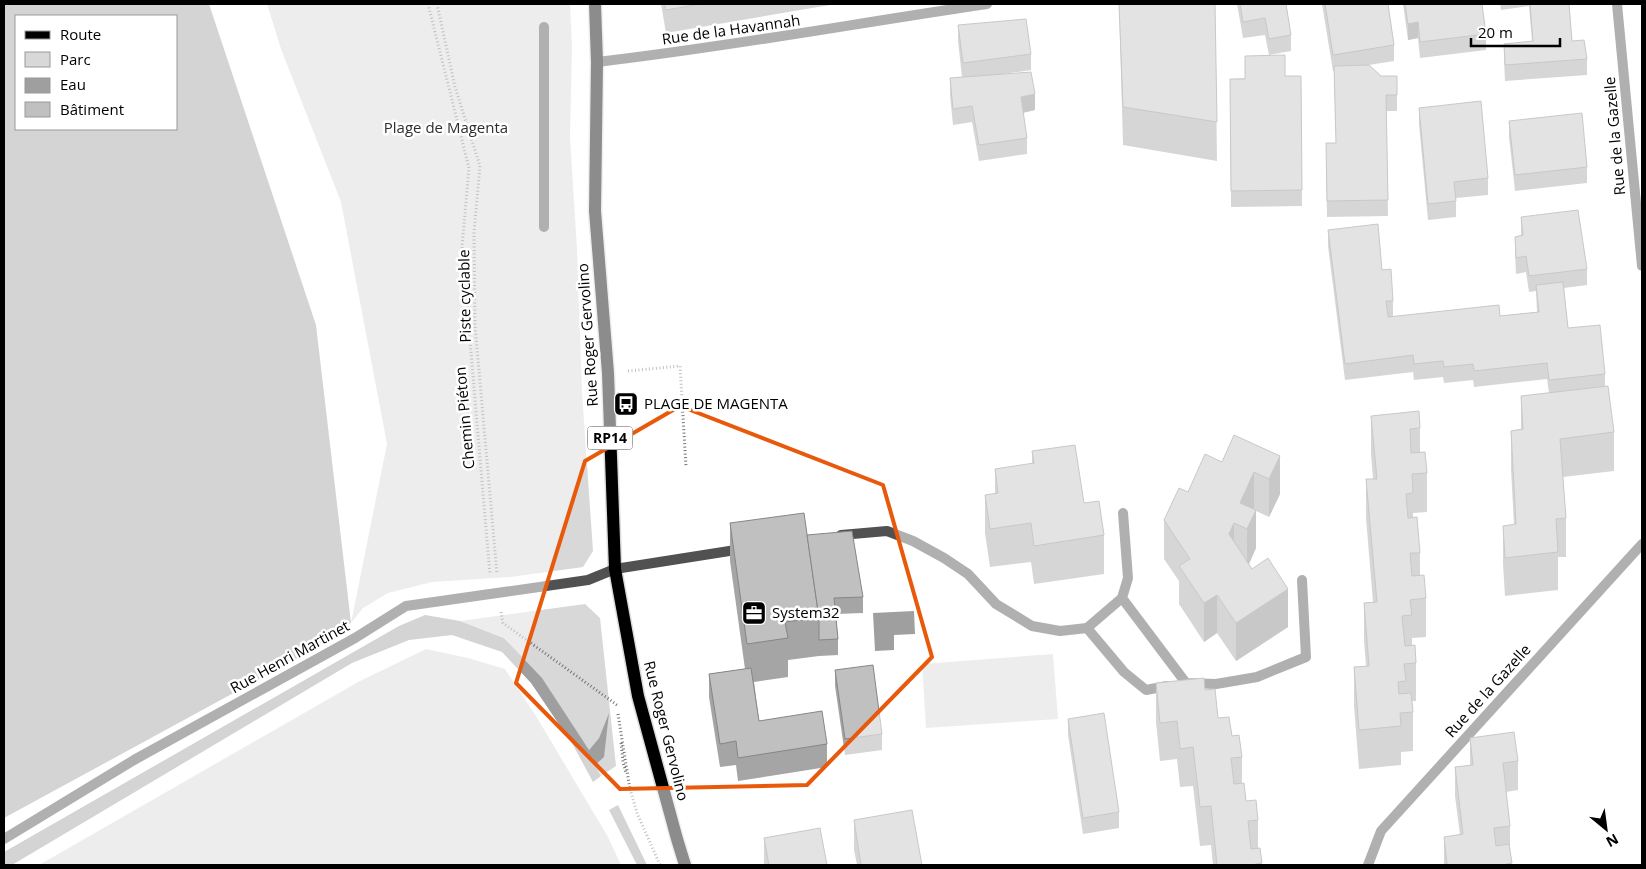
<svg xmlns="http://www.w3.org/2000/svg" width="1646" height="869" font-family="'Open Sans',sans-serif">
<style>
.green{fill:#d8d8d8}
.water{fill:#9f9f9f;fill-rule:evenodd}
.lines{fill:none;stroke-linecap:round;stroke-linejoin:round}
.primary-casing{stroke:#dbdbdb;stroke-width:15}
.path{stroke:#737373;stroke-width:3;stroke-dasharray:1 2.5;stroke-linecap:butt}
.service{stroke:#515151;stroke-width:10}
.minor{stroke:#515151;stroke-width:10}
.primary{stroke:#000;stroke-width:12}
.wall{fill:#a5a5a5}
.shaded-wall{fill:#868686}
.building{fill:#c0c0c0;stroke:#868686}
.marked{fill:none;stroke:#e8590c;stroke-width:4;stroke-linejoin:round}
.labels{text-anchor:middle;stroke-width:5;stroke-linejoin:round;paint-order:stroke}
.shield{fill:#fff;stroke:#4c4c4c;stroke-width:1}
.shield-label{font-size:14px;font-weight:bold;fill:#000}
.street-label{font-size:15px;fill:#000;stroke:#fff}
.park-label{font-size:15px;fill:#2f2f2f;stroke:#fff}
.poi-label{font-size:15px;fill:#000;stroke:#fff;text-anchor:start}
</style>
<rect width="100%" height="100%" fill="#fff"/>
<!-- green -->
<g class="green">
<path d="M267,4H570L572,46L570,137L577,249L582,392L593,551L583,567L511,577L432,582L388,593L363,608L351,623L387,444L341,202L281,49Z"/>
<path d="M585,604L600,618L616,766L601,776L595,765L608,716L599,738L589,750L505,638L460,621Z"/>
<path d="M426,649L468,658L505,669L536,716L608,837L621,865H39L358,682Z"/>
<path d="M1053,654L1058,719L926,728L922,664Z"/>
</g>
<!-- water -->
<g class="water">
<path d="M4,4H209L316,325L351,623L309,652L4,818ZM16,16H176V129H16Z"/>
<path d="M914,611L915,634L894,635V650L875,651L873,613Z"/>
<path d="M425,615L460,621L504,638L542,678L589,750L599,738L609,713L604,757L595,765L601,776L593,782L573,745L531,683L502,652L452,635L409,640L352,663L12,865H4V852L399,626Z"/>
<path d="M618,805L647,865H637L609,810Z"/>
</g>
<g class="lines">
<defs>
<path id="primary" d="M595,4L597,62L595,211L608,373L615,569L638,696L677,839L685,865"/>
</defs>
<!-- primary casing -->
<use href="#primary" class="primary-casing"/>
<!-- path -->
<g class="path">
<path d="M428,4L469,168L462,247L490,575"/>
<path d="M437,4L455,87L480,166L474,232L475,325L497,574"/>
<path d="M628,371L680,366L686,467"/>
<path d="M501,612L503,623L617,705"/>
<path d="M618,714L630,790"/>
<path d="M621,743L623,762L626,773"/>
<path d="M630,789L637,813L660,865"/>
</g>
<!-- service -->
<g class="service">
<path d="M544,227V27"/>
<path d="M1123,513L1128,578L1122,598L1186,683L1216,684L1257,677L1306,657L1302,580"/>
<path d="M841,535L887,531L913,541L944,558L968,574L996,604L1032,626L1060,631L1087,628"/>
<path d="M615,569L742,549"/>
<path d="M1122,598L1087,628L1124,672L1146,690L1167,686"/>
</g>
<!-- minor -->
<g class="minor">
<path d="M1617,4L1642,266"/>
<path d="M597,62C728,47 857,23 987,4"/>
<path d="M4,839L134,760L355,638L406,606L588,580L615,569"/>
<path d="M1368,865L1381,831L1642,544"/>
</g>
<!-- primary -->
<use href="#primary" class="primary"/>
</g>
<!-- wall -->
<g class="wall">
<path d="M661,4H830V5L666,33Z"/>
<path d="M1119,4H1215L1217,161L1123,145Z"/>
<path d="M1237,4H1286L1291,35V51L1269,55L1265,35L1243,38Z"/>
<path d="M1322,4H1388L1394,45V61L1369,65L1381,76H1397V111H1386L1388,216L1327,217L1326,159L1336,143L1334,71H1333Z"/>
<path d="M1403,4H1482L1486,34V50L1420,58L1418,38L1408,40Z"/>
<path d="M1500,4H1569L1572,41L1587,59V75L1505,81L1504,60V44L1532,41L1529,6L1501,10Z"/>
<path d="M958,25L1031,54V70L1003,74L1035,110L1023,113L1027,138V154L979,161L972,122L953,125L950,95V78L962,77L958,41Z"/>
<path d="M1285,76H1301L1302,206L1231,207L1230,79Z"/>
<path d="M1419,108L1488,178V195L1456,198V217L1428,220L1419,124Z"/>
<path d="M1509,121L1587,167V183L1515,191L1509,137Z"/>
<path d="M1521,217L1587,269V285L1564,288L1568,328L1605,374V386L1614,432V471L1563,477L1566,518V557H1558V590L1505,596L1503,564V526L1514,525L1511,469V431L1521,429V396L1549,393L1547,379L1474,387L1473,380L1444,383L1443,377L1414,380L1413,372L1345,380L1328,246V230L1382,270L1393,301V317L1500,316L1537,312L1536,291L1529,292L1526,272L1516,274L1515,253V237L1521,235Z"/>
<path d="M1371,416L1420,428V452L1427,473V512L1413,513V518L1420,553V575L1426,598V637L1412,638V645L1416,663V701H1412L1413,712V751L1401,752V765L1359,769L1354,706V667L1366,666L1364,641V603L1373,602L1366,518V479H1373L1371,454Z"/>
<path d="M1032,451L1084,503L1104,535V574L1034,584L1031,562L990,567L985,533V495L995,494V469L1032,464Z"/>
<path d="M1280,456V494L1269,517L1256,511V548L1249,564L1288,627L1236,661L1217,633L1204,642L1179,604V581L1164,559V520L1188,492L1222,462Z"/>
<path d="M730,523L807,535L863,597V613L836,614L838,639V655L819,656L788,660V677L754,682L759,721L827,744V767L738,781L736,765L720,767L709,697V674L745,669L730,561Z"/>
<path d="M835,670L882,734V750L845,755L835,686Z"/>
<path d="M1156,683L1205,690L1218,718L1232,736L1242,757V783L1246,801L1258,820V848H1260L1262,865H1213L1211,845L1200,846L1193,786L1180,787L1177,759L1160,761L1156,722Z"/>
<path d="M1068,719L1119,812V828L1083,834L1068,735Z"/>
<path d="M1470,738L1518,761V790L1506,792L1510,826V848L1512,865H1437L1444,864V837L1460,835L1455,796V767L1470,765Z"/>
<path d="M854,820L922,865H857L854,850Z"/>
<path d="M764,838L827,865H764Z"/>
</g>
<!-- shaded-wall -->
<g class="shaded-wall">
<path d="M1418,22V38L1408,40V24Z"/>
<path d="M1035,94V110L1021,113V97Z"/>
<path d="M1280,456V494L1269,517V479Z"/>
<path d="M1254,472V511L1240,503Z"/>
<path d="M1256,510V548L1247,568V529Z"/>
<path d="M1234,523V561L1229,534Z"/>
<path d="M1288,589V627L1236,661V623Z"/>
<path d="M1217,595V633L1204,642V603Z"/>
</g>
<!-- building -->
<g class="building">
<path d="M664,4H701L666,10Z"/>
<path d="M1119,4H1215L1217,122L1123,107Z"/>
<path d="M1240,4H1286L1291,35L1269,39L1265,18L1243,22Z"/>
<path d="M1325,4H1388L1394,45L1333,55Z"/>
<path d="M1405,4H1482L1486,34L1420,42L1418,22L1408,24Z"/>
<path d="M1530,4H1569L1572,41L1584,40L1587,59L1505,65L1504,44L1533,41Z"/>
<path d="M1026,19L1031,54L963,63L958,25Z"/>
<path d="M1285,55V76H1301L1302,190L1231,191L1230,79H1245V56Z"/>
<path d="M1369,65L1381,76H1397V95H1386L1388,200L1327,201L1326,143H1336L1334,66Z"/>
<path d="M1031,72L1035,94L1021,97L1027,138L979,145L972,106L953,109L950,78Z"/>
<path d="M1481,101L1488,178L1454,182L1456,201L1428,204L1419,108Z"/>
<path d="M1582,113L1587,167L1515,175L1509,121Z"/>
<path d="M1578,210L1587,269L1529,276L1526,256L1516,258L1515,237L1523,235L1521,217Z"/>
<path d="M1378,224L1382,270L1391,269L1393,301H1386L1388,317L1499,305L1500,316L1539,312L1536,285L1563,282L1568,328L1600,325L1605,374L1549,380L1547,363L1474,371L1473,364L1444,367L1443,361L1414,364L1413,355L1345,364L1328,230Z"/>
<path d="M1608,386L1614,432L1560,439L1566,518L1556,519L1558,552L1505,558L1503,526L1516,524L1511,431L1523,429L1521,396Z"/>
<path d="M1419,411L1420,428L1410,429L1411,453L1425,452L1427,473L1412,474L1413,493L1406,494L1408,518L1417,517L1420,553H1410L1412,576L1424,575L1426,598L1410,600L1412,615L1402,616L1405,646L1415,645L1416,663L1404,664L1406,681L1398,682L1399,694L1411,693L1413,712L1400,713L1401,726L1359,730L1354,667L1369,666L1364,603L1377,602L1366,479H1377L1371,416Z"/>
<path d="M1234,435L1280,456L1269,479L1254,472L1240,503L1256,510L1247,529L1234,523L1229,534L1252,569L1268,558L1288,589L1236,623L1217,595L1204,603L1179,566L1190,559L1164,520L1179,488L1188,492L1205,454L1222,462Z"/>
<path d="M1075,445L1084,503L1099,501L1104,535L1034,546L1031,523L990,529L985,495L998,493L995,469L1034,463L1032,451Z"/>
<path d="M804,513L819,618L785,622L788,638L747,644L730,523Z"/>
<path d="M852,531L863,597L834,598L838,639L819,640V618L807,535Z"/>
<path d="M873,665L882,734L845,739L835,670Z"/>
<path d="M751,668L759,721L822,711L827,744L738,758L736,741L720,744L709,674Z"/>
<path d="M1204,678L1205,690L1215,689L1218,718L1229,717L1232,736L1239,735L1242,757L1231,758L1234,784L1244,783L1246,801L1256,800L1258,820L1248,821L1251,849L1260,848L1262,863L1251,865H1217L1211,806L1200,807L1193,747L1180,749L1177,721L1160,723L1156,683Z"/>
<path d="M1104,713L1119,812L1083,818L1068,719Z"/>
<path d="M1514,732L1518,761L1503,763L1510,826L1494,828L1496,846L1509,844L1512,863L1502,865H1437L1447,864L1444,837L1463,834L1455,767L1473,765L1470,738Z"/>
<path d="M912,810L922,865H861L854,820Z"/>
<path d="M820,828L827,865H769L764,838Z"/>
</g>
<!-- marked area -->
<path d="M0 0H1646V869H0ZM680,406L883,485L932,657L807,785L620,789L516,683L585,461Z" fill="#fff" fill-opacity=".55" fill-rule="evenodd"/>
<path class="marked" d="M680,406L883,485L932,657L807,785L620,789L516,683L585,461Z"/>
<!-- icons -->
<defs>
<symbol id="bus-square" viewBox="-11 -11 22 22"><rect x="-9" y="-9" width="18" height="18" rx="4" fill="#000" stroke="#fff"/><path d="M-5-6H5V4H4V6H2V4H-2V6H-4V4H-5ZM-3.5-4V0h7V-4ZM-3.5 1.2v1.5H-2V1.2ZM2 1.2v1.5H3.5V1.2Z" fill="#fff"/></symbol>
<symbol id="office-square" viewBox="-11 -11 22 22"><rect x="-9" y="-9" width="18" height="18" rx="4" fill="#000" stroke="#fff"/><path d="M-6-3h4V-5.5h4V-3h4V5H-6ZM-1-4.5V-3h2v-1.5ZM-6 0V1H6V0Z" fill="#fff"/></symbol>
</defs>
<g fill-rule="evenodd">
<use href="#bus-square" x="612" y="390" width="28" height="28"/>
<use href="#office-square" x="740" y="599" width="28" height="28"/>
</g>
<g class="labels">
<!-- shield labels -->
<rect class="shield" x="587.5" y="426.5" width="45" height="23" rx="4"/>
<g class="shield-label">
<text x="610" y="443">RP14</text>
</g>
<!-- street labels -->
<g class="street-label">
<text transform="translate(731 30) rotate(-8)" y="5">Rue de la Havannah</text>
<text transform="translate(1615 136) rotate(-95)" y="5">Rue de la Gazelle</text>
<text transform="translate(465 296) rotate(-91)" y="5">Piste cyclable</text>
<text transform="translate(588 335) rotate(-94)" y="5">Rue Roger Gervolino</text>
<text transform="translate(465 418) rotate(-95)" y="5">Chemin Piéton</text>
<text transform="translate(290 657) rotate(-29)" y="5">Rue Henri Martinet</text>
<text transform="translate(1488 691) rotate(-48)" y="5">Rue de la Gazelle</text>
<text transform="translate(666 731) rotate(76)" y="5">Rue Roger Gervolino</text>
</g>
<!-- park labels -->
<g class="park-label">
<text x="446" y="133">Plage de Magenta</text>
</g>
<!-- poi labels -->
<g class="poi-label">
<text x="644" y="409">PLAGE DE MAGENTA</text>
<text x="772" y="618">System32</text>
</g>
</g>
<!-- border -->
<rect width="1646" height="869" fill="none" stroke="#000000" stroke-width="10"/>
<!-- legend -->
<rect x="15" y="15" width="162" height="115" fill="#ffffff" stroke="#999999"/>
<rect x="25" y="31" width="25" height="8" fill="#000000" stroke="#999999"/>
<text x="60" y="40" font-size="15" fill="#000000">Route</text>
<rect x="25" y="52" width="25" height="15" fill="#d8d8d8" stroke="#999999"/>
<text x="60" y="65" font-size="15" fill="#000000">Parc</text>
<rect x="25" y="78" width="25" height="15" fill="#9f9f9f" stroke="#999999"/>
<text x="60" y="90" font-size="15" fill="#000000">Eau</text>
<rect x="25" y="102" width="25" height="15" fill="#c0c0c0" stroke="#999999"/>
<text x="60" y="115" font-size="15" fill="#000000">Bâtiment</text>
<!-- north arrow -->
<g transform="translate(1606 829) rotate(151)" stroke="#ffffff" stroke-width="4" paint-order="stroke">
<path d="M0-4L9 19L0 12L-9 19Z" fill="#000000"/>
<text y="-8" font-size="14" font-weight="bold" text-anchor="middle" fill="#000000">N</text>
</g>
<!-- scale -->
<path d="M1471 38v8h89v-8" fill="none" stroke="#000000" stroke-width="2.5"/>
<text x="1478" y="38" font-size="15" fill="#000000" stroke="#ffffff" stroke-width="4" paint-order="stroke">20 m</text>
</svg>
